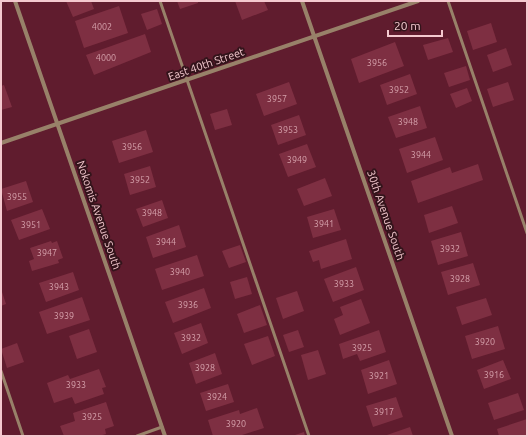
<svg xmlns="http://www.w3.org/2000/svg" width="528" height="437" font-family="Ubuntu,sans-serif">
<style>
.building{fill:#7e2f42}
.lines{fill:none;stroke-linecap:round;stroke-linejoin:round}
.service{stroke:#988169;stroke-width:3}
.minor{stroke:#988169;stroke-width:4}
.labels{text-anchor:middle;stroke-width:4;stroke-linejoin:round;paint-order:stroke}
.number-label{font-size:9px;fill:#d6a2ac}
.street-label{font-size:11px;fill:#f4c9cf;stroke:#33141b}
</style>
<rect width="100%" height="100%" fill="#601c2e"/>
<!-- building -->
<g class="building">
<path d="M66,1H91L94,9L73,17Z"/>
<path d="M177,1H198V3L180,9Z"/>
<path d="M235,1H264L268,10L242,20Z"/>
<path d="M119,6L128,33L84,48L75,21Z"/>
<path d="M157,9L162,24L147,30L141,14Z"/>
<path d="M491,23L497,42L473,50L467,31Z"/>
<path d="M145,34L151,52L94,75L86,55Z"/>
<path d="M448,38L453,52L428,60L423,45Z"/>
<path d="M395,42L404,66L359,83L351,59Z"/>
<path d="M506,48L512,65L493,72L487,55Z"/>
<path d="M466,66L470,80L449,87L444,73Z"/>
<path d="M410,74L417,94L387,105L380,85Z"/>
<path d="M289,82L297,104L264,116L256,94Z"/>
<path d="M508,82L514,100L493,107L487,89Z"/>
<path d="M4,85L12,107L1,110V86Z"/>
<path d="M467,88L472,101L456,108L450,94Z"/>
<path d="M420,106L427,128L396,138L388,117Z"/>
<path d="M227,109L232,125L215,130L210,114Z"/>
<path d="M299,115L306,135L278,145L271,125Z"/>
<path d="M146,130L153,152L119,163L112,141Z"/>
<path d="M435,137L443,160L407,173L399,149Z"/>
<path d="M307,144L316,167L288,177L279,154Z"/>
<path d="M478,164L483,180L418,203L411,181L450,167L452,173Z"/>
<path d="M150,166L156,187L130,195L124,174Z"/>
<path d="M325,178L332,196L304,206L297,189Z"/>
<path d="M26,181L33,202L7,211L1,189Z"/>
<path d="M162,200L168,218L143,227L136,209Z"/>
<path d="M452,206L458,223L429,233L424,215Z"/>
<path d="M42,209L50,229L19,240L11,220Z"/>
<path d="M334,209L341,230L313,238L307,217Z"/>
<path d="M179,225L186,247L153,258L146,237Z"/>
<path d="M461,232L468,256L438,265L431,241Z"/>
<path d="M346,239L352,259L321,269L319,260L313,262L309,251Z"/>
<path d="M51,241L52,243L57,241L63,258L58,260L59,263L32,271L29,261L34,259L30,248Z"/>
<path d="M240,245L246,262L229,268L222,251Z"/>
<path d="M197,255L204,276L162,290L155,269Z"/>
<path d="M473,263L480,285L448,295L441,272Z"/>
<path d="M356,267L364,290L333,302L324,279Z"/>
<path d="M73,272L79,290L46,302L39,283Z"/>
<path d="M247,277L252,294L235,299L230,282Z"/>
<path d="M204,288L211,308L173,323L165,302Z"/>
<path d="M1,289L6,304L1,306Z"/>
<path d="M297,291L304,311L283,319L276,298Z"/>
<path d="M82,297L90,320L47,334L39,312Z"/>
<path d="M486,298L492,315L462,325L456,307Z"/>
<path d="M361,299L370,323L340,335L334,319L343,315L340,307Z"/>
<path d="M260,305L267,325L244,333L237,314Z"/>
<path d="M201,323L208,343L182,354L174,333Z"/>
<path d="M498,326L505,349L472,359L465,336Z"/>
<path d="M89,329L97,352L77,359L69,336Z"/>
<path d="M298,330L304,347L289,352L283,335Z"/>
<path d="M379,330L386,352L360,361L357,354L343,359L339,344Z"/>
<path d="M268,336L275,356L252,365L244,344Z"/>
<path d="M17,343L24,362L7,368L1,349Z"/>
<path d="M318,350L326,374L308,380L301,355Z"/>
<path d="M215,353L222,374L196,384L189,363Z"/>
<path d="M389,360L397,384L368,394L361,370Z"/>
<path d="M503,360L511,379L484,389L477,370Z"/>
<path d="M99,369L106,387L102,388L104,394L75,404L72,397L54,403L47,383L68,375L70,379Z"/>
<path d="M228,384L234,402L206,411L200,393Z"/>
<path d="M518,393L524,410L494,420L488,403Z"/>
<path d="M396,397L403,417L373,427L366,406Z"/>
<path d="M106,402L114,426L105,429L106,434L99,436H64L60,426L75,421L73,413Z"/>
<path d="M257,408L264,428L239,436H213L208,420L239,410L240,414Z"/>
<path d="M527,419V436H499L497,429Z"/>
<path d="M410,427L413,436H384Z"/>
<path d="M304,432L305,436H292Z"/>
</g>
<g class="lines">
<!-- service -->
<g class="service">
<path d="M160,1L309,436"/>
<path d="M448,1L527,233"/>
<path d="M1,371L23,436"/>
<path d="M137,436L162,427"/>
</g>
<!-- minor -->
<g class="minor">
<path d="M15,1L165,436"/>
<path d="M302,1L452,436"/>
<path d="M1,143L418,1"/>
</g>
</g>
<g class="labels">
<!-- number labels -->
<g class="number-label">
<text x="102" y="30">4002</text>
<text x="106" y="61">4000</text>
<text x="377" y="66">3956</text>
<text x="399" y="93">3952</text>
<text x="277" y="102">3957</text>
<text x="408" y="125">3948</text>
<text x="288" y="133">3953</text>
<text x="132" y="150">3956</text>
<text x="421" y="158">3944</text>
<text x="297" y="163">3949</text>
<text x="140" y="183">3952</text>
<text x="17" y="200">3955</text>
<text x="152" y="216">3948</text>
<text x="324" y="227">3941</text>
<text x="31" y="228">3951</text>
<text x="166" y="245">3944</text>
<text x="450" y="252">3932</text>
<text x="47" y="256">3947</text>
<text x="180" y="275">3940</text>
<text x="460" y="282">3928</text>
<text x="344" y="287">3933</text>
<text x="59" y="290">3943</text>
<text x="188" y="308">3936</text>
<text x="64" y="319">3939</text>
<text x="191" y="341">3932</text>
<text x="485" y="345">3920</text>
<text x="362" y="351">3925</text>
<text x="205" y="371">3928</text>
<text x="494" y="378">3916</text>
<text x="379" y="379">3921</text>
<text x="76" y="388">3933</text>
<text x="217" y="400">3924</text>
<text x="384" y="415">3917</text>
<text x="92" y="420">3925</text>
<text x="236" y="427">3920</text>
</g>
<!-- street labels -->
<g class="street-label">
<text transform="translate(206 64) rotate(-19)" y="4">East 40th Street</text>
<text transform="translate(99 215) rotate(71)" y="4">Nokomis Avenue South</text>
<text transform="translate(386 215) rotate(71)" y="4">30th Avenue South</text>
</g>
</g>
<!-- border -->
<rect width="528" height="437" fill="none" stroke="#f4c9cf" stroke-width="4"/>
<!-- scale -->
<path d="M388 30v6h54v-6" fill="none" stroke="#f4c9cf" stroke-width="2"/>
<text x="394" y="30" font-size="12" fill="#f4c9cf" stroke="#33141b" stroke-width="3" paint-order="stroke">20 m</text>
</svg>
